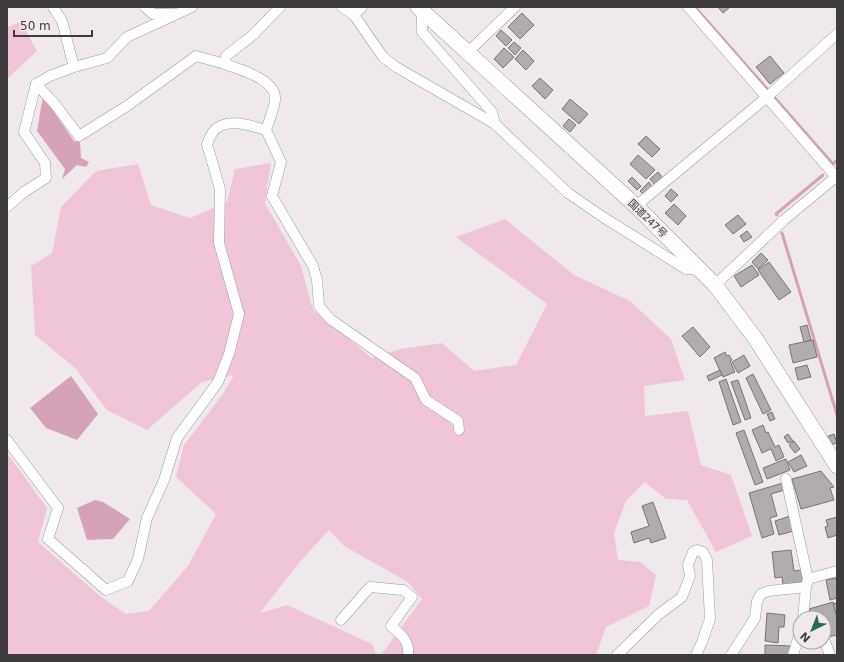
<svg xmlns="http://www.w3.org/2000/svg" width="844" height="662" font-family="'DejaVu Sans','Noto Sans JP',sans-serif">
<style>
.green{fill:#f1c5d9}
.water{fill:#d6a2ba}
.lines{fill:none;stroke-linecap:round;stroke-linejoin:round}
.stream{stroke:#d6a2ba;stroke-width:3}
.building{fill:#b0abad;stroke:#797476}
.minor-casing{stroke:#a09b9d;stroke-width:11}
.highway-casing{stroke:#a09b9d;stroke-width:16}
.minor{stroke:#fff;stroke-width:10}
.highway{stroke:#fff;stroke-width:15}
.labels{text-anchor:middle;stroke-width:4;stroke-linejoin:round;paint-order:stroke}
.street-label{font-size:10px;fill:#3e3c3d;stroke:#efe9ec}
</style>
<rect width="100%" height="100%" fill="#efe9ec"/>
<!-- green -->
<g class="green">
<path d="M21,22L37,51L7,79V27Z"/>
<path d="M271,163L265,203L301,266L313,310L372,358L400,349L442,343L474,371L516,365L547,304L456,237L505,219L574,275L630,301L671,339L685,380L644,386L645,416L688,411L701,465L731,475L752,536L716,552L687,500L666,499L645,482L626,501L614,533L618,560L640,562L656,575L649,606L606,627L596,655H381L422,599L408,582L344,546L329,530L298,564L260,613L287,605L372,644L377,655H7V453L47,508L38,542L100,596L126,614L149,611L188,566L216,514L176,477L184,445L223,394L234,375L202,382L147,430L107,410L75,368L35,335L31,266L52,253L61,207L96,171L138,164L151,205L190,218L227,202L235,169Z"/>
</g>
<!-- water -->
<g class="water">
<path d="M43,96L74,141L80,142L81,158L89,162L86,167L77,165L62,179L65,169L37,131Z"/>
<path d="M71,376L98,414L77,440L46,428L30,408Z"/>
<path d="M95,500L103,502L130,519L113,539L87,540L77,508Z"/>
</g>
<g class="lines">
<!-- stream -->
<g class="stream">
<path d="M695,7L833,164L837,160"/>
<path d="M777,215L776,214L823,175"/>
<path d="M782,233L837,415"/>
</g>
</g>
<!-- building -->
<g class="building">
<path d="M718,7H730L723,13Z"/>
<path d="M522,13L534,25L520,39L508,27Z"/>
<path d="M501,30L512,40L506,46L496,36Z"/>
<path d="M514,42L521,48L515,55L508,48Z"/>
<path d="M504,48L514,57L503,68L494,59Z"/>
<path d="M523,50L534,61L526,70L515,59Z"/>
<path d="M770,56L784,73L770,84L756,67Z"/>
<path d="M540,78L553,90L545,99L532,86Z"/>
<path d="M570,99L588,114L579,124L562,109Z"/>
<path d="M569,119L576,125L570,132L563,126Z"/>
<path d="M646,136L660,149L652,157L638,144Z"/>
<path d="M638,155L655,170L646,179L630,164Z"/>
<path d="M658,172L663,178L655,185L650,179Z"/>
<path d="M632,177L641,186L637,190L628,181Z"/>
<path d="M649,182L652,187L644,195L640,191Z"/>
<path d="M671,189L678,195L671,202L665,196Z"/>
<path d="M674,204L686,216L678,225L665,213Z"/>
<path d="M738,215L746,224L733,234L725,225Z"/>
<path d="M747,231L752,237L744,242L740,236Z"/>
<path d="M761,253L768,260L758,269L752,262Z"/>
<path d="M769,262L791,292L779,300L758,270Z"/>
<path d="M752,265L759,275L741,287L734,276Z"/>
<path d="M807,325L811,340L804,342L800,327Z"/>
<path d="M693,327L710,347L700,357L682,336Z"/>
<path d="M813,340L817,357L793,363L789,345Z"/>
<path d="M725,352L727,356L729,355L732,360L730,361L735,372L723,377L714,358Z"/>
<path d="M744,355L750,366L738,373L732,362Z"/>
<path d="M807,365L811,377L798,380L795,368Z"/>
<path d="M720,370L722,375L709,381L707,376Z"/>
<path d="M753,374L771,410L763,414L746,378Z"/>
<path d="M726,379L741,422L733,425L719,382Z"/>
<path d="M738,380L751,418L745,420L731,382Z"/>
<path d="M772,412L775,419L770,421L767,414Z"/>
<path d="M763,425L766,433L768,432L775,447L779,445L784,457L776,461L771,449L762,453L752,430Z"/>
<path d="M744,430L763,482L755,485L736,433Z"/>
<path d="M788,434L793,441L788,443L784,437Z"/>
<path d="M834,434L837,443L829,445L826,437Z"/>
<path d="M794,441L800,449L795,453L789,445Z"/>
<path d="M801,455L807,466L794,472L788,462Z"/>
<path d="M786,459L790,470L767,479L763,468Z"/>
<path d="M821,471L834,487L830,488L834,500L801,509L792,479Z"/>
<path d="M783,483L785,490L771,494L777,516L770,518L774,534L762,538L749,493Z"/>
<path d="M653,502L666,538L651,543L649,538L634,543L631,532L649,526L642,506Z"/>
<path d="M790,516L794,531L779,535L775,521Z"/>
<path d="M837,517V535L828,538L825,527L828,526L826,520Z"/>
<path d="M791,550L794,571L802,570L803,582L783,585L782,577L775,578L772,552Z"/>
<path d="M836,578L837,585V598L830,600L826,580Z"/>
<path d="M833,602L837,617V635L828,637L825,628H824V618H811L809,609Z"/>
<path d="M837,603V617L833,604Z"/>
<path d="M767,613L785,615L784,627H779L778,643L765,641Z"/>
<path d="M765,645L792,646L789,655H765Z"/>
</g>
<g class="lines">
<defs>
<g id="minor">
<path d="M53,7L62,21L74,67"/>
<path d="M145,7L153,14H173"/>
<path d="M280,7L253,35L226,56L225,64C240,70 277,79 275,100C274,109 269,121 266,130L281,162L272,196L313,266L317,280L319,306L330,319L415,378L426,400L458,421L459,430"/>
<path d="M342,7L354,15L362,7"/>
<path d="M688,7L837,178"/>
<path d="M422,11V32L492,112L495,124L568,193L603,217L686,269L700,270"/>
<path d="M354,15L383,57L396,67L495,124"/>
<path d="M468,52L515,7"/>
<path d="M36,84L54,103L79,136L127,106L196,56L225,64"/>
<path d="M636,206L767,97L837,34"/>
<path d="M7,207L24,192L46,178L45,163L24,132L36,84L50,76L74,67L107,58L127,37L192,7"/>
<path d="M715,285L784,220L837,176"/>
<path d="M7,440L58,508L48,539L106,590L128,581L138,559L147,518L164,480L177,438L218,382L229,354L239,314L219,243L220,189L207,144C209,139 212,131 217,128C231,118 251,126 266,130"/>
<path d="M786,479L808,579L806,587L803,618"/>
<path d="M808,579L837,571"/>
<path d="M341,620L370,587L403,590L412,597L391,626C401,634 410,642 408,655"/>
<path d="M824,639L830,655"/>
<path d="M617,655L659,614L682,597L690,576L688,565L693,552L697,550L703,552L707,560L710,619L702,642L696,655"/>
<path d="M731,655L755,618L757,601L761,594L768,591L806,587"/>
<path d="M793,655L800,632"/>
</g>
<path id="highway" d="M418,7L636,206L715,285L755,338L837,466"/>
</defs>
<!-- minor casing -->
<use href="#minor" class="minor-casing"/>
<!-- highway casing -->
<use href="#highway" class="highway-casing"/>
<!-- minor -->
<use href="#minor" class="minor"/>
<!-- highway -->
<use href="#highway" class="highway"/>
</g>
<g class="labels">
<!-- street labels -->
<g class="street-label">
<text transform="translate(648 218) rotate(44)" y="4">国道247号</text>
</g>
</g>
<!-- border -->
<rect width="844" height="662" fill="none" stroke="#3e3c3d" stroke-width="16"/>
<!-- north arrow -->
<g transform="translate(812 630) rotate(223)"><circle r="19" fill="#efe9ec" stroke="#a8a4a6"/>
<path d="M0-3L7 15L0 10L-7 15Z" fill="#2b6955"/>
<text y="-6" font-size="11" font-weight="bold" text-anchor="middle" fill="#3e3c3d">N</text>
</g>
<!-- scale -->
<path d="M14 30v6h78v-6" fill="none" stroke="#3e3c3d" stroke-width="2"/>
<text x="20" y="30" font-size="12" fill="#3e3c3d" stroke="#efe9ec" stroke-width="3" paint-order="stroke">50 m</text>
</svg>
